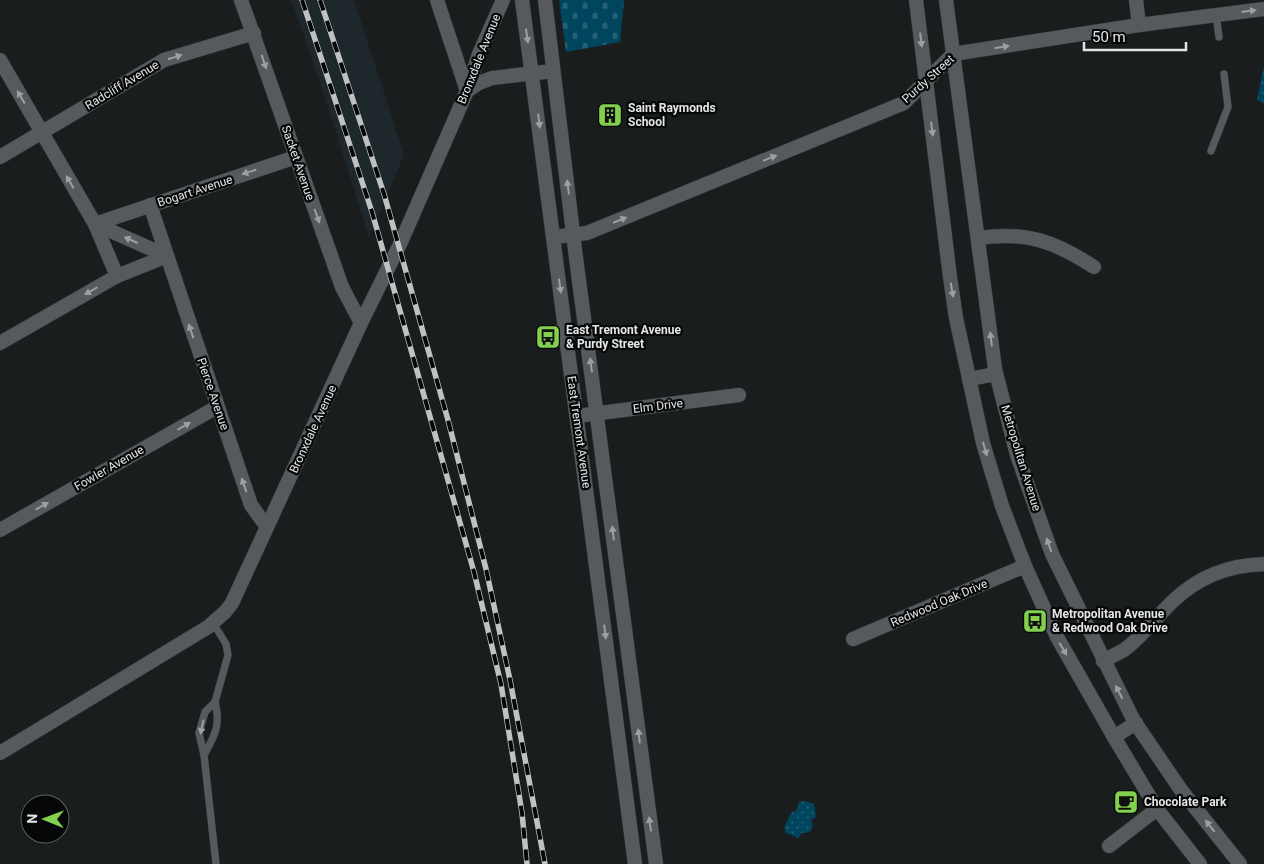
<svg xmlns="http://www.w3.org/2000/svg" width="1264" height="864" font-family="Roboto,sans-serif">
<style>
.built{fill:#1e272c}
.cemetery{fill:url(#cemetery-stones)}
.park{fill:url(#park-dots)}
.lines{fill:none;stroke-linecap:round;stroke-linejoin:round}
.service-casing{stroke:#363839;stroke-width:8}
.minor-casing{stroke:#363839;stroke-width:15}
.tertiary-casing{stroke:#363839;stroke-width:15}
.secondary-casing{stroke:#363839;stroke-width:15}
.service{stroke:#575a5c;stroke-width:7}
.minor{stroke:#575a5c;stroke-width:14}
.tertiary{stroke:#575a5c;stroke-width:14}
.secondary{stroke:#575a5c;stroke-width:14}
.rail-casing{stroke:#bfc1c2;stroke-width:5.5}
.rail{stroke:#060708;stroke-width:4;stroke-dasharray:11;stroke-linecap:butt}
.oneway{fill:#9da0a1}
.labels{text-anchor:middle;stroke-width:4.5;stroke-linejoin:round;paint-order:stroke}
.street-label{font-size:12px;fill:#e3e5e6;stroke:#060708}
.poi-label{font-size:12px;font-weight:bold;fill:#e3e5e6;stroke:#060708;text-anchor:start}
</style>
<defs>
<pattern id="cemetery-stones" width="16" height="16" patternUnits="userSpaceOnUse" patternTransform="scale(1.25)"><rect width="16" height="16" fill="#00455e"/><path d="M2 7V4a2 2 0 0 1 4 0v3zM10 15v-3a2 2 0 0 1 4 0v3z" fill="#256075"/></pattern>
<pattern id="park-dots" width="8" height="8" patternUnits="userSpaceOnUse" patternTransform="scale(1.25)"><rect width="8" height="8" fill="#00455e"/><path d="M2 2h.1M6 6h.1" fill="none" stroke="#256075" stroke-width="1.8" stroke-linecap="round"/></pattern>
</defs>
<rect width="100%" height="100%" fill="#1a1d1e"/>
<!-- built -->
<path class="built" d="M291,0H354L367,40L404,155L369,237L321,85Z"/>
<!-- cemetery -->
<path class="cemetery" d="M559,0H624L620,42L566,52Z"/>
<!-- park -->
<g class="park">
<path d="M1264,66V103L1257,100Z"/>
<path d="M805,801L814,804L816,817L811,820L813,826L810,832L802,833L798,838L786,833L784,828L791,813L797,810L799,802Z"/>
</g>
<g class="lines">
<defs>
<g id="service">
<path d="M1216,15L1219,37"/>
<path d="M1211,151L1228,107L1224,74"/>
<path d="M213,623L226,644L228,655L215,702L205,712L199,733L204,755L216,864"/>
<path d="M204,755C215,735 221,725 215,702"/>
</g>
<g id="minor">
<path d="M241,0L342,287L361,323"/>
<path d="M437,0L467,91"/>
<path d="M1136,0L1139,25"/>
<path d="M0,60L95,224L117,276"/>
<path d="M0,157L164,60L254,33"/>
<path d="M150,205L251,505L267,527"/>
<path d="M95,224L296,157"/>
<path d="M95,224L167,256"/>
<path d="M554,237L587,233L904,103L953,54L1139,25L1264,9"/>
<path d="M978,238C1026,231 1054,241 1094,267"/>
<path d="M0,343L117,276L167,256"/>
<path d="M577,416L739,395"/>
<path d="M0,530L217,407"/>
<path d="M853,639L1025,566"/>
<path d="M1103,661C1110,657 1117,654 1124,650C1140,639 1158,615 1173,601C1198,577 1230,565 1264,564"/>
<path d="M1109,846L1157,809"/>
</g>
<g id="tertiary">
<path d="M916,0L950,277L956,318L983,443L1002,506L1025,566L1057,637L1114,737L1157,809L1200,864"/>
<path d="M946,0L995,369L1017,455L1052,554L1134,721L1181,790L1240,864"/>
<path d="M467,91L479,83L492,78L553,71"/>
<path d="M969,379L996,374"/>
<path d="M1114,737L1136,723"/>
<path d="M0,753L208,627L225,612L232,603L361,323L401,242L467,91L479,54L503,0"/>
</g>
<g id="secondary">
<path d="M522,0L635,864"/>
<path d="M545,0L576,258L656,864"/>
</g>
</defs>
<!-- service casing -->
<use href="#service" class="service-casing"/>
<!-- minor casing -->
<use href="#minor" class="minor-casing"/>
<!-- tertiary casing -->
<use href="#tertiary" class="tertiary-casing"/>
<!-- secondary casing -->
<use href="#secondary" class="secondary-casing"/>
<!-- service -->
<use href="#service" class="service"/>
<!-- minor -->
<use href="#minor" class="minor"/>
<!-- tertiary -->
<use href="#tertiary" class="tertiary"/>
<!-- secondary -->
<use href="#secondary" class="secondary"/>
<defs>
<g id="rail">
<path d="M302,0L372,212L474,572L501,684L522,813L527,864"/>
<path d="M320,0L384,194L448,420L486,569L510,680L545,864"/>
</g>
</defs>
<!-- rail casing -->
<use href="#rail" class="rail-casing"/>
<!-- rail -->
<use href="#rail" class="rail"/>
</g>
<!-- one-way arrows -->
<defs><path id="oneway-solid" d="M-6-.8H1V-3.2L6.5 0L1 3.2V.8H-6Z" transform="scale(1.25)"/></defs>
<g class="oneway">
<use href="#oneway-solid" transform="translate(1249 11) rotate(-7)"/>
<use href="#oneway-solid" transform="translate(527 36) rotate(82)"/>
<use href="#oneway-solid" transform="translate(921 40) rotate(83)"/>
<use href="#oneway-solid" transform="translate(1002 47) rotate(-9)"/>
<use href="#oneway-solid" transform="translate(175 57) rotate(-17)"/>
<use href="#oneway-solid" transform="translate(264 62) rotate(71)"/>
<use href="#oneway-solid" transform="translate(21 97) rotate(-120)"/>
<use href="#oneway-solid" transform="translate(539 121) rotate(83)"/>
<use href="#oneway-solid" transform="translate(932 129) rotate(83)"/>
<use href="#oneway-solid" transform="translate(770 158) rotate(-22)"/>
<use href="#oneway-solid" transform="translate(249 172) rotate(162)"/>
<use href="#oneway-solid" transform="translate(70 182) rotate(-120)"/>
<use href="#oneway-solid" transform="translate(568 187) rotate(-97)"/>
<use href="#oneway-solid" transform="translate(317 216) rotate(70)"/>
<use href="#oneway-solid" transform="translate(620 220) rotate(-22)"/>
<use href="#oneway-solid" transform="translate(131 240) rotate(-156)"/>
<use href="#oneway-solid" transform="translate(560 286) rotate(82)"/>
<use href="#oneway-solid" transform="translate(952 290) rotate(80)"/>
<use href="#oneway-solid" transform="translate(91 291) rotate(150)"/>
<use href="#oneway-solid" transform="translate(191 331) rotate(-109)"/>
<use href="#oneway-solid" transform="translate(991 339) rotate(-97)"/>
<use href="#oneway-solid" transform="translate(591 365) rotate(-98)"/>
<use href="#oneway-solid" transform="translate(184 426) rotate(-30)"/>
<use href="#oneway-solid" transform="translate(985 449) rotate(74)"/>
<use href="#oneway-solid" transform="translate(244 485) rotate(-109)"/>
<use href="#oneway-solid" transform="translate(42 506) rotate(-30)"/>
<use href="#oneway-solid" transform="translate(613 533) rotate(-97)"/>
<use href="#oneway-solid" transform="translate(1049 545) rotate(-109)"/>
<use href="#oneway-solid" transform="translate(605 632) rotate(83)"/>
<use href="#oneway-solid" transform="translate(1063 649) rotate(60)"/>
<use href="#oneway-solid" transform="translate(1119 692) rotate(-117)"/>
<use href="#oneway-solid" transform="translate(202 727) rotate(102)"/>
<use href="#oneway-solid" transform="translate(639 736) rotate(-97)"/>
<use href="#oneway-solid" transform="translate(650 824) rotate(-98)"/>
<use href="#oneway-solid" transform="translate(1210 826) rotate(-128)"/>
</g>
<!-- icons -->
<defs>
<symbol id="building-square" viewBox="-11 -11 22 22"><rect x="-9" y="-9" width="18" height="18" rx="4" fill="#83d04e" stroke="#060708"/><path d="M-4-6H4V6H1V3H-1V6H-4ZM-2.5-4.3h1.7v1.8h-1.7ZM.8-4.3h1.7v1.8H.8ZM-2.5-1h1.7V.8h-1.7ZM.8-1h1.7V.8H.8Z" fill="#111"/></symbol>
<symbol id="bus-square" viewBox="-11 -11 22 22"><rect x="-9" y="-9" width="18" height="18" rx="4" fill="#83d04e" stroke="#060708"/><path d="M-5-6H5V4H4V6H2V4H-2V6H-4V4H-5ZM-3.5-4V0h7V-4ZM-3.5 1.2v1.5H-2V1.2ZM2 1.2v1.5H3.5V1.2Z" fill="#111"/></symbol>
<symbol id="cafe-square" viewBox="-11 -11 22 22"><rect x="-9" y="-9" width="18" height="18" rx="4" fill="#83d04e" stroke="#060708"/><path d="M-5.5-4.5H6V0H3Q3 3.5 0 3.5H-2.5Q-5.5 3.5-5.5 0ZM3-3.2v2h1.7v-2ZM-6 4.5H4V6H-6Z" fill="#111"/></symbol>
</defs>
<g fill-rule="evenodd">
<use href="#building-square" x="596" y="101" width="28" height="28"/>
<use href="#bus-square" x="534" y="323" width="28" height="28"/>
<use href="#bus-square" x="1021" y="607" width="28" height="28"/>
<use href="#cafe-square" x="1112" y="788" width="28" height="28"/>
</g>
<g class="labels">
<!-- street labels -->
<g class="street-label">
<text transform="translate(479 59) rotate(-68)" y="4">Bronxdale Avenue</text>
<text transform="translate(928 79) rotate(-42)" y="4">Purdy Street</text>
<text transform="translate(122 85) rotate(-31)" y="4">Radcliff Avenue</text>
<text transform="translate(298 163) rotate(71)" y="4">Sacket Avenue</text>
<text transform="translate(195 191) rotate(-18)" y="4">Bogart Avenue</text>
<text transform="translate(213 394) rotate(71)" y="4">Pierce Avenue</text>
<text transform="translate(658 406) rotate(-7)" y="4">Elm Drive</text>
<text transform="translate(313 429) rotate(-65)" y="4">Bronxdale Avenue</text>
<text transform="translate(579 432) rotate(82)" y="4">East Tremont Avenue</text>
<text transform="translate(1021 458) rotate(73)" y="4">Metropolitan Avenue</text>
<text transform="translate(109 468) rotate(-30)" y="4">Fowler Avenue</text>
<text transform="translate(939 603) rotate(-23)" y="4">Redwood Oak Drive</text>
</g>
<!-- poi labels -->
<g class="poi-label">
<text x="628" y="112">Saint Raymonds<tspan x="628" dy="14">School</tspan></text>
<text x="566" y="334">East Tremont Avenue<tspan x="566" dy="14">&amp; Purdy Street</tspan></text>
<text x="1052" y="618">Metropolitan Avenue<tspan x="1052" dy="14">&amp; Redwood Oak Drive</tspan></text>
<text x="1144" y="806">Chocolate Park</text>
</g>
</g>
<!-- north arrow -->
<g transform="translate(45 819) rotate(271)"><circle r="24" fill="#060708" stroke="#5e6061"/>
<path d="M0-4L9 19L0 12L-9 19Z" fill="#83d04e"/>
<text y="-8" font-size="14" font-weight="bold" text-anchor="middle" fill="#e3e5e6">N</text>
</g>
<!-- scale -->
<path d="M1084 42v8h102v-8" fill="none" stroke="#e3e5e6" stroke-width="2.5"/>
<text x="1092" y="42" font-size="15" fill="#e3e5e6" stroke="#060708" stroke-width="4" paint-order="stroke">50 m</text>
</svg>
